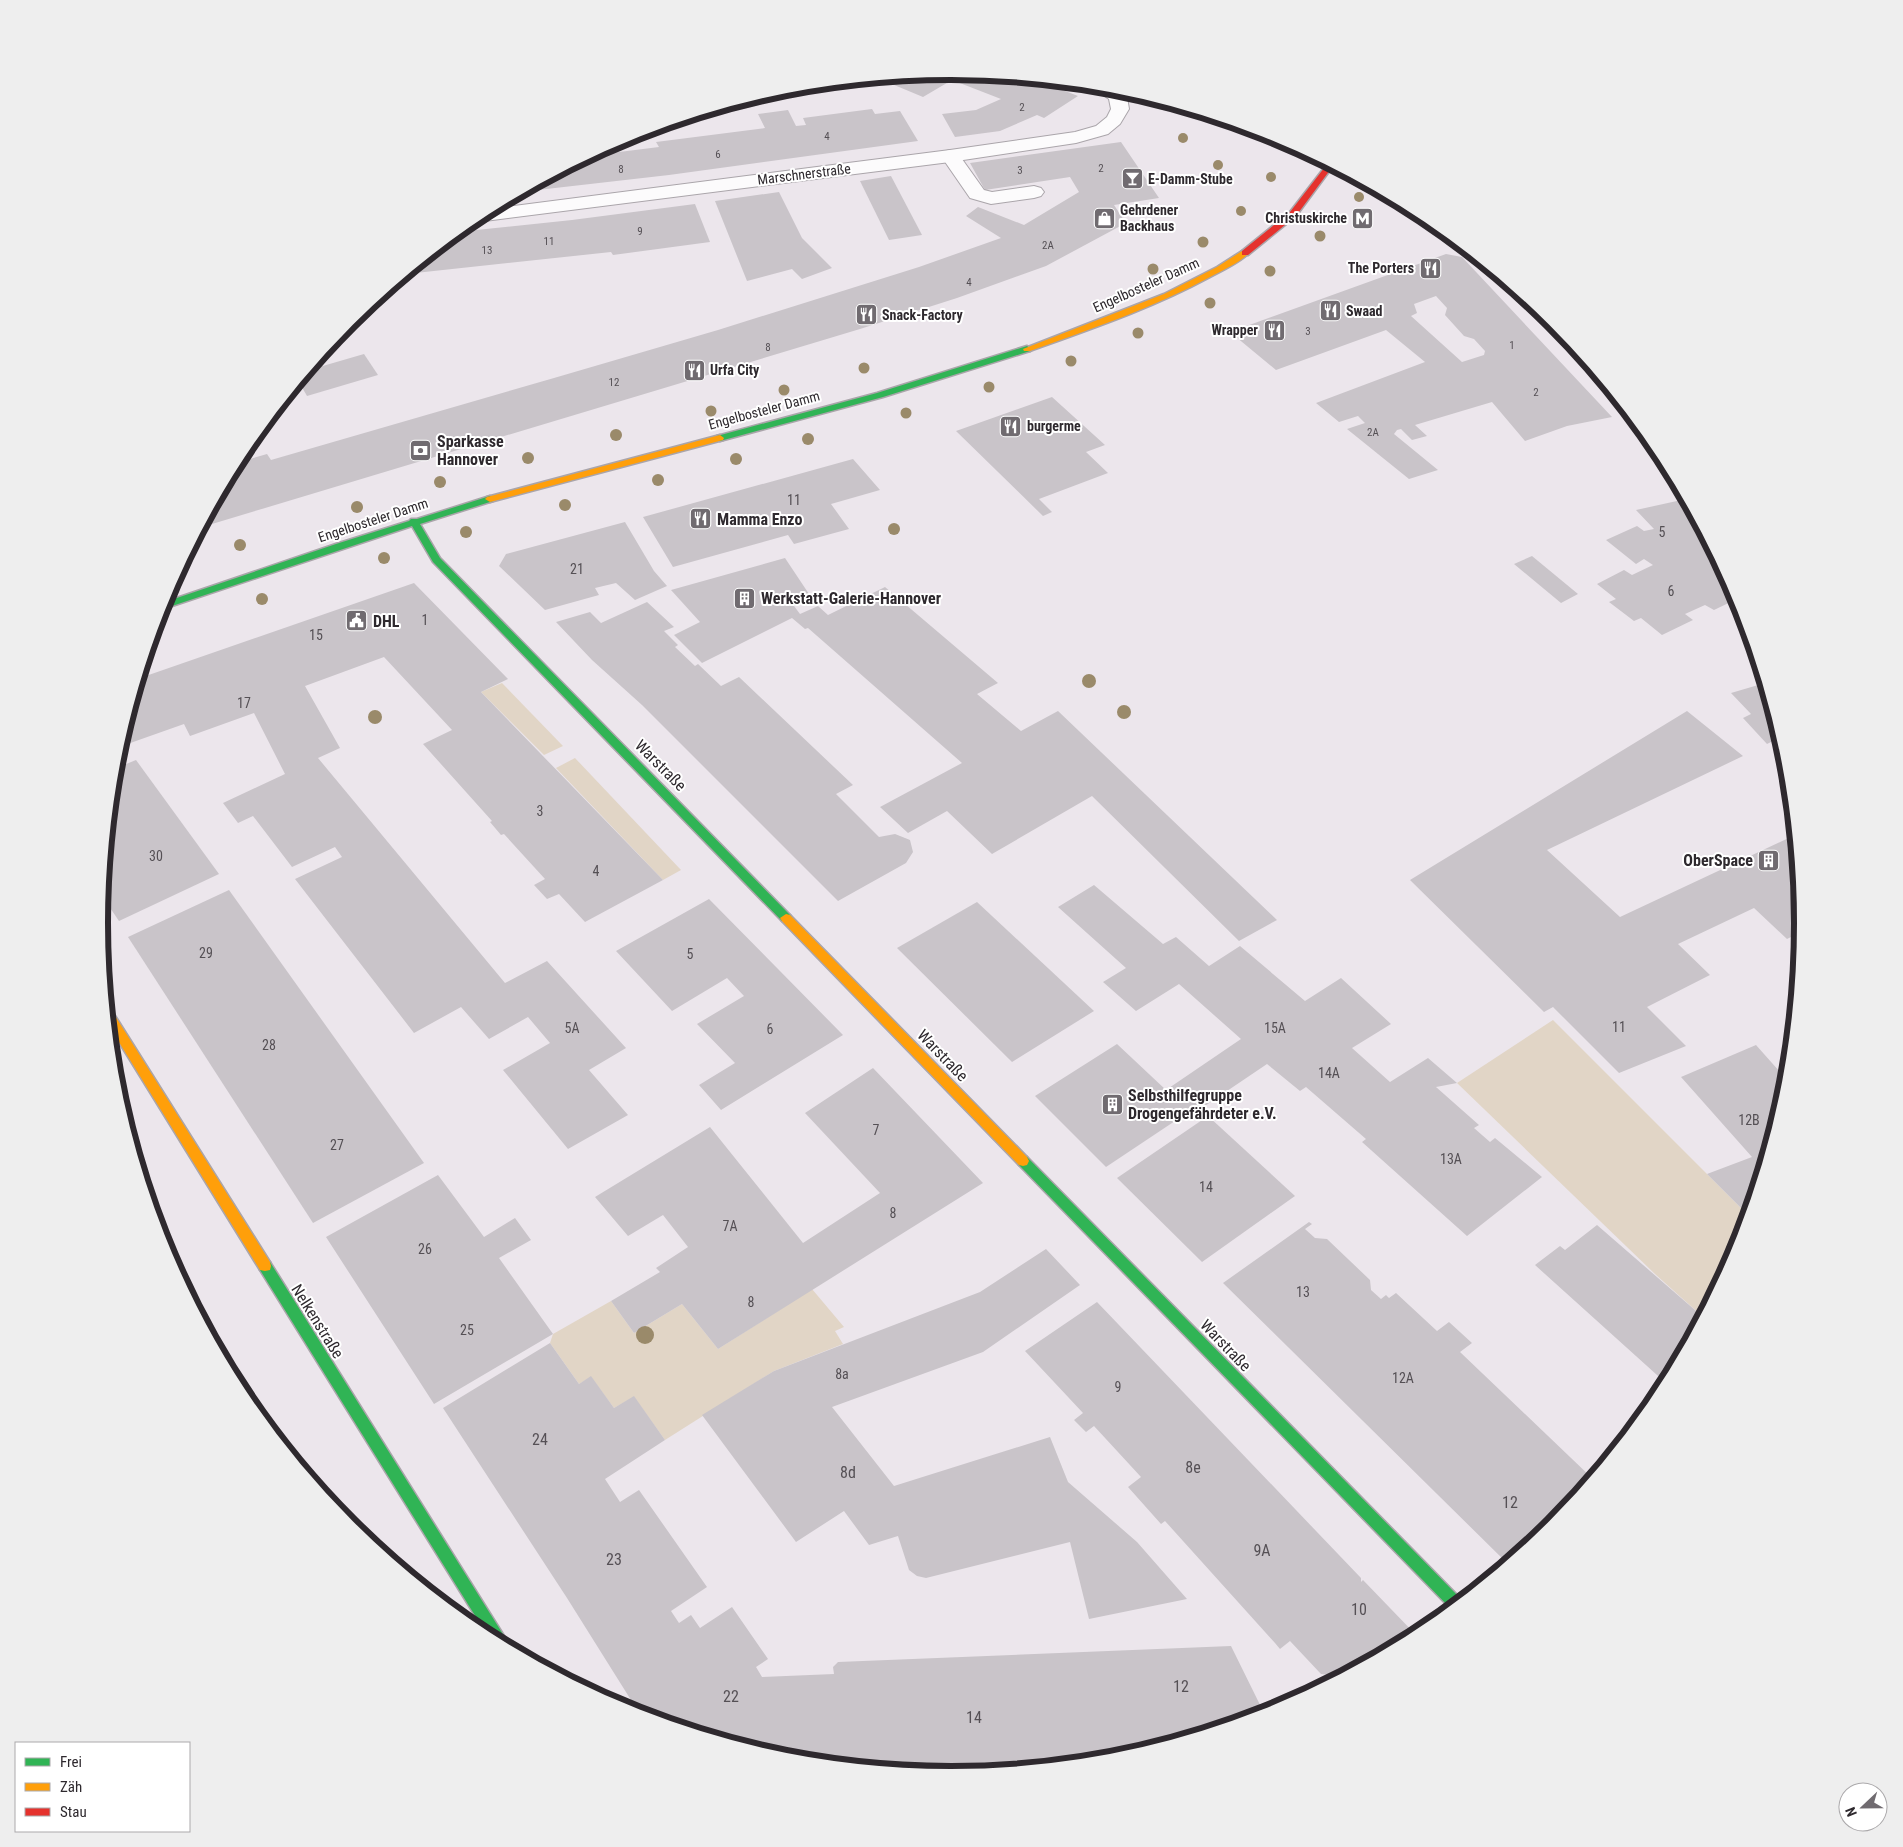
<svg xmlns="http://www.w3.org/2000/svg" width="1903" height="1847" font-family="'Roboto Condensed',sans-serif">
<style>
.green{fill:#e1d5c6}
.building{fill:#c9c4c9;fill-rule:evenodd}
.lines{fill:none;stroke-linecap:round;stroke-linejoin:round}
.lane-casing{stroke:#aaa5aa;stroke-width:2}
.street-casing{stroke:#aaa5aa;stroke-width:2}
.fast-casing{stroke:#aaa5aa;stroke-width:3}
.slow-casing{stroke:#aaa5aa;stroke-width:3}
.jam-casing{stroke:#aaa5aa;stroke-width:3}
.lane{fill:#fcfbfc;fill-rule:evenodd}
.street{fill:#fcfbfc;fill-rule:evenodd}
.fast{fill:#30b455;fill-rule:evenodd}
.slow{fill:#ff9f0a;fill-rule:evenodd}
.jam{fill:#e5322d;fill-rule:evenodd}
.tree{fill:#9a8a6a}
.labels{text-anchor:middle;stroke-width:4;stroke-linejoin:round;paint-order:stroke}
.far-number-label{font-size:11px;fill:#555055}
.far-street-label{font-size:14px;fill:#2e292e;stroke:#fff}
.far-poi-label{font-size:14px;font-weight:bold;fill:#2e292e;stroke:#fff;text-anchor:start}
.number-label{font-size:14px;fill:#555055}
.poi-label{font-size:16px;font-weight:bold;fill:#2e292e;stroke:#fff;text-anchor:start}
.street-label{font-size:16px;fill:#2e292e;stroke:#fff}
.near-number-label{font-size:16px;fill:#555055}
.rim{fill:none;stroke:#2e292e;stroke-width:6}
</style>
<rect width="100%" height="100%" fill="#ece6ec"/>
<!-- green -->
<g class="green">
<path d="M502,683L563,746L544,755L481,692Z"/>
<path d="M575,758L681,870L663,880L556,768Z"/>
<path d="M1553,1020L1749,1216L1739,1250L1703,1317L1655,1274L1457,1083Z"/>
<path d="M812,1289L844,1327L835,1331L843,1344L774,1371L665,1440L634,1397L614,1408L591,1377L579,1384L550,1343L553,1334L611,1301L634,1333L682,1304L718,1349Z"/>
<path d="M192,1301L261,1419L243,1397Z"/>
</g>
<!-- building -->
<g class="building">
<path d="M952,71L1018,78L1029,82L1034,79L1078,96L1044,118L1037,115L1000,131L955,137L942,114L976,110L1001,99L952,80L923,97L887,82L896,77Z"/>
<path d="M872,109L875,114L900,111L918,141L669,175L520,192L587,156L659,147L656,142L765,128L758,114L788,110L796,126L806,125L803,118Z"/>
<path d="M1121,142L1159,198L1114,205L1126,223L1046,266L957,298L860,329L202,527L238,459L240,462L267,454L271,460L554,378L718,330L919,267L1001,238L966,216L978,207L1024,225L1079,192L1070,177L985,190L970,163Z"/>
<path d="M891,176L922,235L889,240L860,181Z"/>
<path d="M779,192L802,238L832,268L802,279L792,269L747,281L715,201Z"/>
<path d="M695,204L710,242L613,255L611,252L406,274L457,232L572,220Z"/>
<path d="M1446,254L1462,257L1612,417L1567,426L1525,441L1492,402L1415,425L1427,436L1412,440L1401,429L1397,430L1394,434L1438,470L1409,479L1347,429L1365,423L1358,416L1339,422L1316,403L1425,362L1386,330L1276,370L1230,332ZM1436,296L1447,308L1445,315L1464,336L1474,339L1485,351L1484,355L1462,362L1411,316L1417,313L1414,304Z"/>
<path d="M364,354L378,375L307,396L299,382L309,370Z"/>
<path d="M1052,397L1105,445L1086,452L1108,473L1039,499L1052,512L1043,516L956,431Z"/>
<path d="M853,459L880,490L831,504L849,529L794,544L788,535L673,567L643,517Z"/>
<path d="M1686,499L1703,531L1698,533L1713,548L1739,598L1714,610L1705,605L1685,614L1693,620L1662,635L1641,618L1634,621L1609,602L1616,599L1597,584L1624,570L1632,575L1653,565L1644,559L1636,564L1606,540L1637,526L1644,531L1654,529L1636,510Z"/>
<path d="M625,522L654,571L667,586L635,600L616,583L595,588L599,595L545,610L499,566L506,554Z"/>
<path d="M1532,556L1578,594L1561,603L1514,564Z"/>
<path d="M785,558L813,600L794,606L800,614L818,606L828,615L885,587L998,683L977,694L1021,731L1058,711L1277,920L1239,941L1092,796L992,854L947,811L908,833L880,807L962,763L808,628L805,629L792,618L702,663L674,635L700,622L671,590Z"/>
<path d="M414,583L508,679L481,692L663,880L585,922L559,894L547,899L534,885L545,879L504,834L501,835L490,822L492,821L423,744L452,730L384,657L305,686L340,748L318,758L505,983L547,961L626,1048L589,1070L628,1115L568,1149L503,1070L550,1043L528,1017L489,1039L461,1007L414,1033L295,879L342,857L335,847L292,867L253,816L238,823L223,803L285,774L254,713L190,736L184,724L119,747L140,678Z"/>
<path d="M647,602L674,627L664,631L678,645L675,647L695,666L698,664L721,686L739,677L853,785L836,794L879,837L895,834L910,840L913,852L906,863L838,901L642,705L592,660L556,622L590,612L601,623Z"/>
<path d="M1765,683L1781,737L1767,744L1743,718L1751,714L1731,693Z"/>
<path d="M1687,711L1743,756L1547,850L1620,917L1795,835L1803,931L1787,939L1754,908L1678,944L1710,975L1647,1007L1686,1046L1619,1073L1553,1007L1544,1012L1410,880Z"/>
<path d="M136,760L219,874L119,921L102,896L114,769Z"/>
<path d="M1094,885L1163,944L1176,937L1209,966L1240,946L1305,1001L1341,978L1391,1024L1352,1048L1390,1082L1428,1058L1457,1083L1436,1087L1479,1125L1474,1128L1490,1142L1495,1138L1542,1177L1467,1236L1362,1142L1366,1139L1306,1087L1300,1091L1267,1064L1190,1116L1187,1113L1106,1167L1035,1096L1117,1044L1166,1090L1241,1039L1179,984L1136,1011L1103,982L1126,968L1058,907Z"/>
<path d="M229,890L424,1163L313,1223L128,937Z"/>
<path d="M709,899L843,1035L721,1110L699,1085L735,1063L697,1024L744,996L727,978L672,1011L616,951Z"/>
<path d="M977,902L1094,1011L1012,1062L897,948Z"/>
<path d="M1756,1045L1788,1081L1749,1216L1707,1174L1752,1157L1681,1077Z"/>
<path d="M873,1068L983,1183L718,1349L682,1304L634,1333L611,1301L660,1272L656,1268L688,1247L663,1215L628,1236L595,1197L710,1127L803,1243L880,1193L805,1113Z"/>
<path d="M1208,1116L1295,1196L1202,1262L1117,1178Z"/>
<path d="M438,1175L484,1237L515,1218L531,1240L499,1258L553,1334L434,1404L326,1237Z"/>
<path d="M1309,1222L1312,1224L1305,1229L1315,1238L1327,1239L1370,1280L1371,1290L1381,1299L1386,1295L1389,1298L1396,1293L1437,1331L1449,1322L1472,1343L1460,1352L1593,1479L1554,1526L1508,1564L1223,1283Z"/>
<path d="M1597,1225L1703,1317L1667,1384L1535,1265L1560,1246L1565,1250Z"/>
<path d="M1046,1249L1080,1285L983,1352L832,1407L894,1486L1050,1437L1068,1482L1137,1542L1187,1599L1089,1619L1070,1542L926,1578L917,1576L909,1570L898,1536L869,1545L844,1511L796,1542L702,1415L774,1371L980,1292Z"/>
<path d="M1097,1302L1361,1578V1582L1363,1580L1417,1636L1335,1680L1330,1675L1321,1674L1290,1641L1280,1649L1275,1643L1165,1521L1161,1524L1128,1487L1141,1477L1094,1426L1086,1432L1074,1420L1083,1413L1025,1351Z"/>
<path d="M550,1343L579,1384L591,1376L614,1408L634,1396L665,1440L605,1479L620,1502L639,1490L707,1587L671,1611L679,1623L691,1615L700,1628L732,1607L768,1659L756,1667L762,1677L834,1674L833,1667L838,1662L1231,1646L1265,1715L1117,1759L951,1776L785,1759L641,1716L567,1598L443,1408Z"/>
</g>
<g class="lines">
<defs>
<path id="lane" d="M950,150L957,152L984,190L992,192L1034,186L1041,188L1044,192L1041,196L1034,198L991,204L970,198L941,156L943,152Z"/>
<g id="street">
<path d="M1094,85L1116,87L1127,97L1129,109L1120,124L1108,134L1076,143L950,162L477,222L471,220L490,209L950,150L1075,132L1096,126L1107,117L1111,109L1109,99L1096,90Z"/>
<path d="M1543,311L1565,334L1554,333L1539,316Z"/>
</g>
<g id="fast">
<path d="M1027,346L1031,349L1030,351L883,397L720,441L716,438L717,436L877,393Z"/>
<path d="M490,496L495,499L493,501L420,524L440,558L790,915L792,918L790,921H782L433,562L412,526L160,610L162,603L336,544L409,521L411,519H417Z"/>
<path d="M1023,1156L1027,1157L1463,1601L1452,1610L1019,1165L1017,1161L1019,1157Z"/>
<path d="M265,1261L270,1262L506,1639L508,1644L507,1648L489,1638L260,1270L259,1266L260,1262Z"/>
</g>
<g id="slow">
<path d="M1242,251L1249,253C1239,263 1223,270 1210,277C1153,308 1091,329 1030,351H1024L1023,349L1164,294L1217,267Z"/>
<path d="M720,435L724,438L723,440L490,502L485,499L487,497Z"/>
<path d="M786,914L790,915L1027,1157L1029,1161L1027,1165L1023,1166L1019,1165L782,921L780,918Z"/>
<path d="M108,1010L112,1011L270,1262L271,1266L270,1270L265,1271L260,1270L109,1026Z"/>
</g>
<path id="jam" d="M1328,163L1333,166L1296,216L1248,255H1242V251L1290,212Z"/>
</defs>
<!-- lane casing -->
<use href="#lane" class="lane-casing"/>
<!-- street casing -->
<use href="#street" class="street-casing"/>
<!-- fast casing -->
<use href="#fast" class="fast-casing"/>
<!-- slow casing -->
<use href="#slow" class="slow-casing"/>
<!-- jam casing -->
<use href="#jam" class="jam-casing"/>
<!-- lane -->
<use href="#lane" class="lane"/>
<!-- street -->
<use href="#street" class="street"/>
<!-- fast -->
<use href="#fast" class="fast"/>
<!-- slow -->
<use href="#slow" class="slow"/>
<!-- jam -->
<use href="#jam" class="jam"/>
</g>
<!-- trees -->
<g class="tree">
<circle cx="1183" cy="138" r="5"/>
<circle cx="1218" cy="165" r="5"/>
<circle cx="1271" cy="177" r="5"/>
<circle cx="1359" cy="197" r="5"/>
<circle cx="1241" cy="211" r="5"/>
<circle cx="1320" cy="236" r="5.5"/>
<circle cx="1203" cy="242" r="5.5"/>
<circle cx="1153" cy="269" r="5.5"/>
<circle cx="1270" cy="271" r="5.5"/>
<circle cx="1210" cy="303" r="5.5"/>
<circle cx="1138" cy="333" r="5.5"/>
<circle cx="1071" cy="361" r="5.5"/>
<circle cx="864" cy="368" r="5.5"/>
<circle cx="989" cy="387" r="5.5"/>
<circle cx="784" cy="390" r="5.5"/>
<circle cx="711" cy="411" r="5.5"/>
<circle cx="906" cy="413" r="5.5"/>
<circle cx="616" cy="435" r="6"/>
<circle cx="808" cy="439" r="6"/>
<circle cx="528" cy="458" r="6"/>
<circle cx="736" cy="459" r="6"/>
<circle cx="658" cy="480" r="6"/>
<circle cx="440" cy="482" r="6"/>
<circle cx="565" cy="505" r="6"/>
<circle cx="357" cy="507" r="6"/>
<circle cx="894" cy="529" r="6"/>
<circle cx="466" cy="532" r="6"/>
<circle cx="240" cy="545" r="6"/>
<circle cx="384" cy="558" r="6"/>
<circle cx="262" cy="599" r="6"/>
<circle cx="1089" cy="681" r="7"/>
<circle cx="1124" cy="712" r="7"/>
<circle cx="375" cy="717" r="7"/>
<circle cx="645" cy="1335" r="9"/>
</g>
<!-- icons -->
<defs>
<symbol id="bar-square" viewBox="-11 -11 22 22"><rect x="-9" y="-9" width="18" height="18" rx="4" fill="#706b70" stroke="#fff"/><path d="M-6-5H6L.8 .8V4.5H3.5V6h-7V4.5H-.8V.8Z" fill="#fff"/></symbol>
<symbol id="shop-square" viewBox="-11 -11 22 22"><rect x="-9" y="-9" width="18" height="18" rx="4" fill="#706b70" stroke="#fff"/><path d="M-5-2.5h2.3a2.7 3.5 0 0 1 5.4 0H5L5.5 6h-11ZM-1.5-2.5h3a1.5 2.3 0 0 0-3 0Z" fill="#fff"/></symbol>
<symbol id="metro-square" viewBox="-11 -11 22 22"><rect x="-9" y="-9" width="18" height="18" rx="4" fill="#706b70" stroke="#fff"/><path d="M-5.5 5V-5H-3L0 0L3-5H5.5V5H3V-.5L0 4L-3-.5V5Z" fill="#fff"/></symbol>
<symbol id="restaurant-square" viewBox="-11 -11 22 22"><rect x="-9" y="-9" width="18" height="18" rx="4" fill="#706b70" stroke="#fff"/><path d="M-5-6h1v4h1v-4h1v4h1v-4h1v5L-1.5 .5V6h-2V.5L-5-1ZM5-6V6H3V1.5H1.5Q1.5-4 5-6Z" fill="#fff"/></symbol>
<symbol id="bank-square" viewBox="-11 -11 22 22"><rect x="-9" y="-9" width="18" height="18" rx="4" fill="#706b70" stroke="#fff"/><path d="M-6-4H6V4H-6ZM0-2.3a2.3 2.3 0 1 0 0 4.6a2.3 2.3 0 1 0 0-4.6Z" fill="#fff"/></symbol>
<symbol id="building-square" viewBox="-11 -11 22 22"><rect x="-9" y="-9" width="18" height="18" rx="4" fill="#706b70" stroke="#fff"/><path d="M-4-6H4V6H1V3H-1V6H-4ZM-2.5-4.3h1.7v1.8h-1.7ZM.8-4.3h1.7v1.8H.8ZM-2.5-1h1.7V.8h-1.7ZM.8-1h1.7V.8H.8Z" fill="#fff"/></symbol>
<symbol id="civic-square" viewBox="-11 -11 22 22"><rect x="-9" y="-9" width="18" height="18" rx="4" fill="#706b70" stroke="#fff"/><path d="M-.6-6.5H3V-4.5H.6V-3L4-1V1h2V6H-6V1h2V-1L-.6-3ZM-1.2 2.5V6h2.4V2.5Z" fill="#fff"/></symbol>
</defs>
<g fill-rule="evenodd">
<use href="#bar-square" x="1120" y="166" width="25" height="25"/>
<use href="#shop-square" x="1092" y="206" width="25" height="25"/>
<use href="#metro-square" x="1350" y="206" width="25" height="25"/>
<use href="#restaurant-square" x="1418" y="256" width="25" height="25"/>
<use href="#restaurant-square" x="1318" y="298" width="25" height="25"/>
<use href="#restaurant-square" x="854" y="302" width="25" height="25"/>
<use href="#restaurant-square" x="1262" y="318" width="25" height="25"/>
<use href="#restaurant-square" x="682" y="358" width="25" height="25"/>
<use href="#restaurant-square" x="998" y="414" width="25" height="25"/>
<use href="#bank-square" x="408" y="438" width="25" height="25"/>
<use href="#restaurant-square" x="688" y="506" width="25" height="25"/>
<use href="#building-square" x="732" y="586" width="25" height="25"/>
<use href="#civic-square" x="344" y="608" width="25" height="25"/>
<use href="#building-square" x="1756" y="848" width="25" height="25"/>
<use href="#building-square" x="1100" y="1092" width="25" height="25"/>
</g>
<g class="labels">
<!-- far-number labels -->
<g class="far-number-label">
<text x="1022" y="111">2</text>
<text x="827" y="140">4</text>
<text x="718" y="158">6</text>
<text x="1101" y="172">2</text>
<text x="621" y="173">8</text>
<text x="1020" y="174">3</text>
<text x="640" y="235">9</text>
<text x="549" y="245">11</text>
<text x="1048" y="249">2A</text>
<text x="487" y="254">13</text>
<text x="969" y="286">4</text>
<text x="1308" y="335">3</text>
<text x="1512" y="349">1</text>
<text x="768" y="351">8</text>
<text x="614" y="386">12</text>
<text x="1536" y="396">2</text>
<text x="1373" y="436">2A</text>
</g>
<!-- far-street labels -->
<g class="far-street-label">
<text transform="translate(804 174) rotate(-7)" y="5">Marschnerstraße</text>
<text transform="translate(1146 285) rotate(-24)" y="5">Engelbosteler Damm</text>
<text transform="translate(764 410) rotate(-15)" y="5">Engelbosteler Damm</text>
<text transform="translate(373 520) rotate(-18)" y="5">Engelbosteler Damm</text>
</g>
<!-- far-poi labels -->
<g class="far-poi-label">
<text x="1148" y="184">E-Damm-Stube</text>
<text x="1120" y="215">Gehrdener<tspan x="1120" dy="16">Backhaus</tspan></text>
<text x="1347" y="223" text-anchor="end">Christuskirche</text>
<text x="1414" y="273" text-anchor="end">The Porters</text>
<text x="1346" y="316">Swaad</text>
<text x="882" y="320">Snack-Factory</text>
<text x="1258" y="335" text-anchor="end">Wrapper</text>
<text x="710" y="375">Urfa City</text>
<text x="1027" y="431">burgerme</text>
</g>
<!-- number labels -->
<g class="number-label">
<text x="794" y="505">11</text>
<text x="1662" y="537">5</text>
<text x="577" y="574">21</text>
<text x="1671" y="596">6</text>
<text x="425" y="625">1</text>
<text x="316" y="640">15</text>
<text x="244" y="708">17</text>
<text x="540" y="816">3</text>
<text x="156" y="861">30</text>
<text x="596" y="876">4</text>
<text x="206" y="958">29</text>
<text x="690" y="959">5</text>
<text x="1619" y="1032">11</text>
<text x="572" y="1033">5A</text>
<text x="1275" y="1033">15A</text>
<text x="770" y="1034">6</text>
<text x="269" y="1050">28</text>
<text x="1329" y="1078">14A</text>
<text x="1749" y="1125">12B</text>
<text x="876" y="1135">7</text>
<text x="337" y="1150">27</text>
<text x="1451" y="1164">13A</text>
<text x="1206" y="1192">14</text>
<text x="893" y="1218">8</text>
<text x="730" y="1231">7A</text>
<text x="425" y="1254">26</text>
<text x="1303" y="1297">13</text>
<text x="751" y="1307">8</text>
<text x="467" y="1335">25</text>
<text x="842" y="1379">8a</text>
<text x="1403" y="1383">12A</text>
<text x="1118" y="1392">9</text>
</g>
<!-- poi labels -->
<g class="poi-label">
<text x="437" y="447">Sparkasse<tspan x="437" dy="18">Hannover</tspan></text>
<text x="717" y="525">Mamma Enzo</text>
<text x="761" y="604">Werkstatt-Galerie-Hannover</text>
<text x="373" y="627">DHL</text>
<text x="1753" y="866" text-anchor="end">OberSpace</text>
<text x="1128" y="1101">Selbsthilfegruppe<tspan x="1128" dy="18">Drogengefährdeter e.V.</tspan></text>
</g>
<!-- street labels -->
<g class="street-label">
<text transform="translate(661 765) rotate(45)" y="6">Warstraße</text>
<text transform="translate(943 1055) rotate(46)" y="6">Warstraße</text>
<text transform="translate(318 1321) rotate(58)" y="6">Nelkenstraße</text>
<text transform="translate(1226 1345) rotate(46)" y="6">Warstraße</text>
</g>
<!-- near-number labels -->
<g class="near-number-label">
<text x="540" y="1445">24</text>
<text x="1193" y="1473">8e</text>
<text x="848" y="1478">8d</text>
<text x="1510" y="1508">12</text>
<text x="1262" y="1556">9A</text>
<text x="614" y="1565">23</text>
<text x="1359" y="1615">10</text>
<text x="1181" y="1692">12</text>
<text x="731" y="1702">22</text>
<text x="974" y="1723">14</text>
</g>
</g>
<!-- crop -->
<path d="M0 0H1903V1847H0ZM108 923a843 843 0 1 1 1686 0a843 843 0 1 1-1686 0Z" fill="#eee" fill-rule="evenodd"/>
<path class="rim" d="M108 923a843 843 0 1 1 1686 0a843 843 0 1 1-1686 0Z"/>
<!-- legend -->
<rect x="15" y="1742" width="175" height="90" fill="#ffffff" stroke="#aba9ab"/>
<rect x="25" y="1758" width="25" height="8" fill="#30b455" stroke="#aba9ab"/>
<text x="60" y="1767" font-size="15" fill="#2e292e">Frei</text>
<rect x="25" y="1783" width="25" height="8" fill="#ff9f0a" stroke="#aba9ab"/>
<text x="60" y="1792" font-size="15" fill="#2e292e">Zäh</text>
<rect x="25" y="1808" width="25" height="8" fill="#e5322d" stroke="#aba9ab"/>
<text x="60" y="1817" font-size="15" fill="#2e292e">Stau</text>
<!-- north arrow -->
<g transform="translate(1863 1807) rotate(248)"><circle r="24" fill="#ffffff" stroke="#aba9ab"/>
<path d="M0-4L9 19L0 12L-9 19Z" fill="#706b70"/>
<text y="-8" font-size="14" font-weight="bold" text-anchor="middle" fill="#2e292e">N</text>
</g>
</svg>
